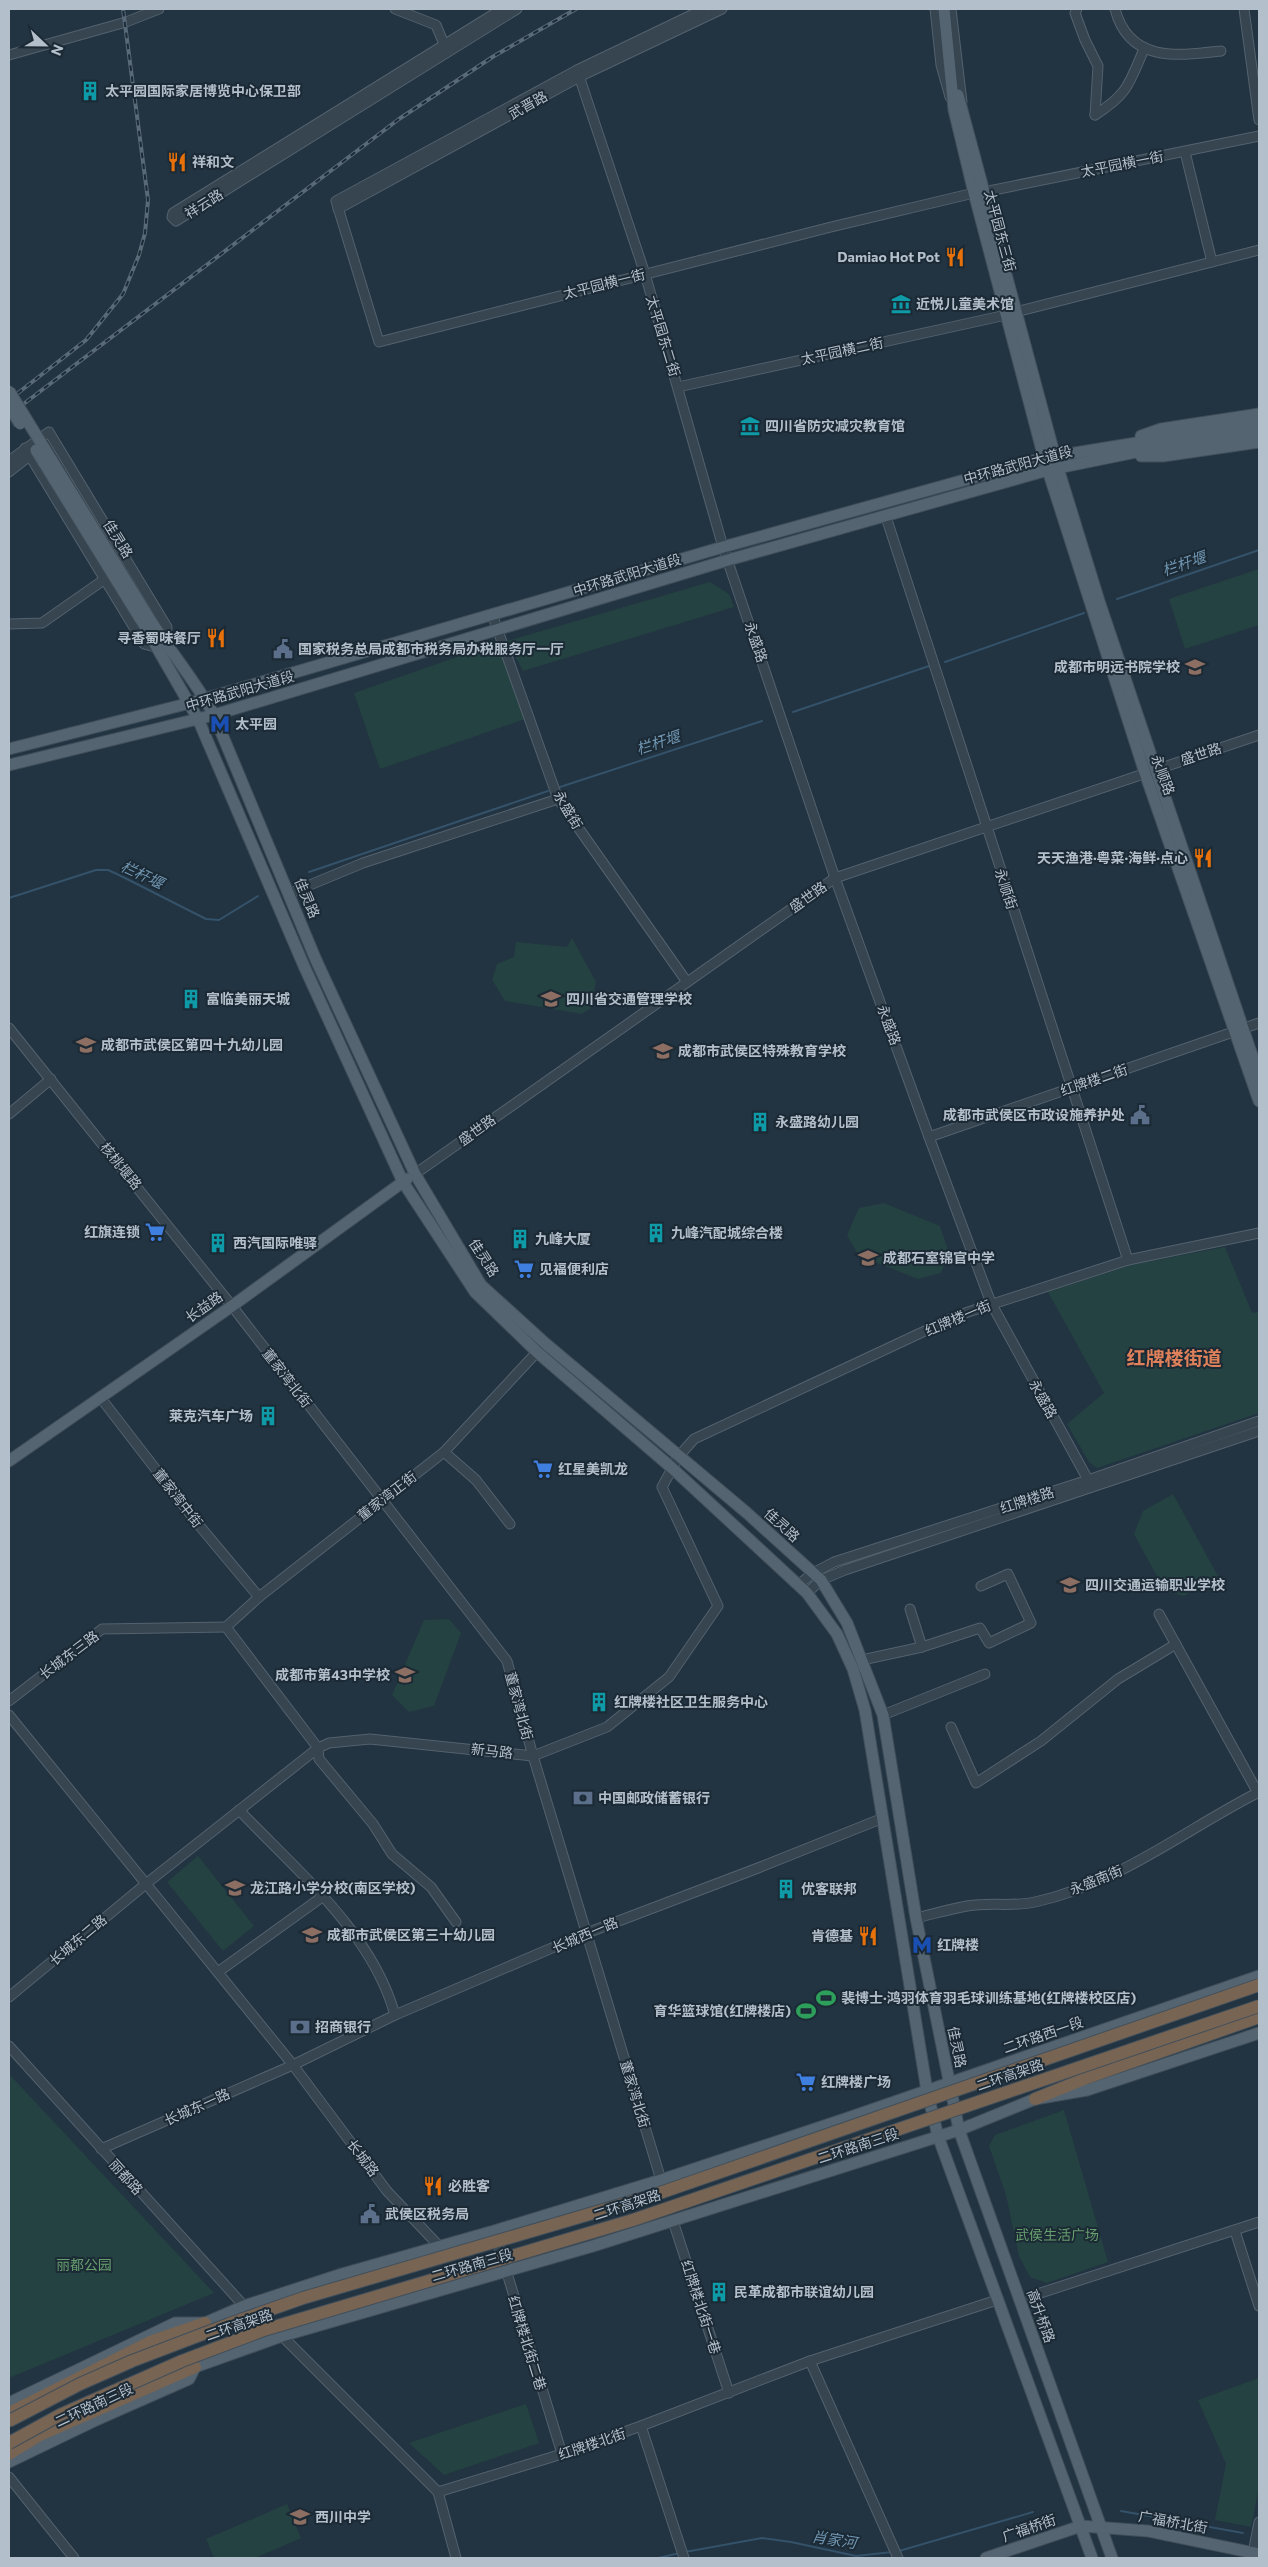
<svg xmlns="http://www.w3.org/2000/svg" width="1268" height="2567" font-family="Commissioner,'Noto Sans SC',sans-serif">
<style>
.green{fill:#244241}
.lines{fill:none;stroke-linecap:round;stroke-linejoin:round}
.stream{stroke:#345269;stroke-width:2}
.minor-casing{stroke:#54626e;stroke-width:11}
.major-casing{stroke:#404e59;stroke-width:13}
.highway-casing{stroke:#414f5b;stroke-width:14}
.minor{stroke:#364550;stroke-width:9}
.major{stroke:#546471;stroke-width:11}
.highway{stroke:#776453;stroke-width:12}
.rail-casing{stroke:#586978;stroke-width:4}
.rail{stroke:#1b2a35;stroke-width:2;stroke-dasharray:5.5;stroke-linecap:butt}
.major-bridge-casing{stroke:#404e59;stroke-width:13;stroke-linecap:butt}
.highway-bridge-casing{stroke:#414f5b;stroke-width:14;stroke-linecap:butt}
.major-bridge{stroke:#546471;stroke-width:11}
.highway-bridge{stroke:#776453;stroke-width:12}
.labels{text-anchor:middle;stroke-width:4;stroke-linejoin:round;paint-order:stroke}
.poi-label{font-size:14px;font-weight:bold;fill:#b3bfcb;stroke:#1b2a35;text-anchor:start}
.street-label{font-size:14px;fill:#b3bfcb;stroke:#1b2a35}
.park-label{font-size:14px;fill:#679e6d;stroke:#1b2a35}
.water-label{font-size:15px;font-style:italic;fill:#7095b1;stroke:#1b2a35}
.district-label{font-size:19px;font-weight:bold;fill:#df815a;stroke:#1b2a35}
</style>
<rect width="100%" height="100%" fill="#223341"/>
<!-- green -->
<g class="green">
<path d="M1259,569V625L1185,649L1169,599Z"/>
<path d="M710,582L729,594L734,607L523,671L507,641Z"/>
<path d="M502,641L528,718L380,769L354,693Z"/>
<path d="M572,938L596,982L591,1008L582,1014L505,1001L492,980L497,964L514,957L516,942L567,947Z"/>
<path d="M884,1203L940,1226L949,1253L941,1273L918,1279L859,1256L847,1235L859,1208Z"/>
<path d="M1225,1247L1252,1313L1259,1312V1413L1097,1468L1089,1462L1067,1424L1104,1393L1048,1292L1131,1265Z"/>
<path d="M1173,1494L1218,1576L1184,1596L1165,1591L1134,1534L1143,1511Z"/>
<path d="M449,1619L461,1633L434,1706L409,1712L392,1695L424,1620Z"/>
<path d="M198,1856L254,1926L223,1951L167,1882Z"/>
<path d="M9,2074L214,2293L9,2378Z"/>
<path d="M1064,2110L1108,2262L1047,2283L1030,2277L1019,2256L1006,2195L989,2146L995,2135Z"/>
<path d="M1259,2378V2487L1251,2527L1215,2520L1226,2464L1198,2400Z"/>
<path d="M526,2404L539,2443L444,2475L409,2443Z"/>
<path d="M287,2504L301,2538L255,2558H214L206,2539Z"/>
</g>
<g class="lines">
<!-- stream -->
<g class="stream">
<path d="M1117,599L1259,550"/>
<path d="M945,662L1084,613"/>
<path d="M793,712L929,666"/>
<path d="M560,787L762,721"/>
<path d="M309,872L548,791"/>
<path d="M9,898L96,870H108L119,875L206,919L219,920L258,896"/>
<path d="M1121,2511L1243,2533"/>
<path d="M899,2551L1033,2512"/>
<path d="M685,2552L762,2538L791,2542L856,2556L892,2552"/>
<path d="M658,2558L680,2553"/>
</g>
<defs>
<g id="minor">
<path d="M395,9L436,25L444,44"/>
<path d="M502,9L173,213L172,217L176,221L517,9"/>
<path d="M704,9L577,70L336,201L379,342L831,227L974,193"/>
<path d="M935,9L941,65L950,97"/>
<path d="M951,9L962,102"/>
<path d="M1077,9L1075,13L1085,40L1098,66L1095,115"/>
<path d="M1115,9C1129,63 1178,56 1221,51"/>
<path d="M1244,9L1259,120"/>
<path d="M9,55L126,22L159,9"/>
<path d="M577,70L645,274L723,547L835,878L929,1137L991,1303L1092,1487"/>
<path d="M1095,115C1128,94 1129,84 1144,49"/>
<path d="M1185,152L1212,262"/>
<path d="M984,192L1259,136"/>
<path d="M338,209L581,76L722,9"/>
<path d="M1016,312L1259,250"/>
<path d="M678,387L1006,315"/>
<path d="M25,448L144,644L159,648"/>
<path d="M9,461L49,432L167,627L165,644"/>
<path d="M9,472L32,454"/>
<path d="M886,517L1128,1260"/>
<path d="M492,614L558,799L687,982"/>
<path d="M9,624L42,623L105,579"/>
<path d="M288,894L363,863L558,799"/>
<path d="M9,1028L232,1306L507,1661L533,1756L661,2180"/>
<path d="M9,1114L51,1079"/>
<path d="M929,1137L1259,1023"/>
<path d="M415,1174L835,878L1259,735"/>
<path d="M100,1397L198,1524L259,1597"/>
<path d="M444,1452L476,1480L510,1524"/>
<path d="M798,1585L813,1573L834,1562L1088,1480L1259,1421"/>
<path d="M807,1593L821,1580L845,1570L1259,1431"/>
<path d="M910,1609L922,1647"/>
<path d="M1159,1614L1258,1793"/>
<path d="M226,1627L259,1597L444,1452L537,1352"/>
<path d="M226,1627L318,1748L319,1759L373,1824L392,1854L431,1887L456,1922"/>
<path d="M862,1660L922,1647L980,1628L989,1643L1031,1623L1008,1574L981,1586"/>
<path d="M9,1701L102,1629L226,1627"/>
<path d="M9,1715L293,2065L387,2191L439,2246"/>
<path d="M883,1715L985,1674"/>
<path d="M951,1727L976,1783L1041,1741L1118,1679L1176,1644"/>
<path d="M239,1810C297,1871 372,1932 395,2015"/>
<path d="M916,1918C933,1914 950,1909 967,1906C990,1902 1013,1907 1035,1902C1118,1884 1186,1829 1259,1792"/>
<path d="M218,1972L322,1897"/>
<path d="M9,1997L147,1883L318,1748L329,1743L370,1739L533,1756L607,1727L669,1677L718,1606L662,1487L679,1456L694,1439L959,1315L1128,1260L1259,1233"/>
<path d="M9,2046L244,2306L282,2336L438,2492"/>
<path d="M101,2149L293,2065L395,2015L587,1933L758,1868L883,1818"/>
<path d="M673,2221L729,2393"/>
<path d="M1235,2231L1259,2306"/>
<path d="M496,2237L562,2454"/>
<path d="M1019,2300L1259,2222"/>
<path d="M810,2361L898,2558"/>
<path d="M641,2426L684,2558"/>
<path d="M9,2477L74,2558"/>
<path d="M438,2492L562,2454L641,2426L810,2361L997,2300"/>
<path d="M438,2492L456,2558"/>
<path d="M1253,2553L1259,2522"/>
</g>
<g id="major">
<path d="M944,9L954,110L974,193L1044,458L1145,773L1259,1101"/>
<path d="M958,95L1058,468L1099,601L1259,1076"/>
<path d="M1141,436L1161,429L1259,414"/>
<path d="M1141,456H1163L1259,442"/>
<path d="M147,615C168,649 195,680 214,715L316,960L415,1174L481,1285L546,1344L747,1513L821,1580L847,1623L883,1715L916,1918L959,2130L1112,2558"/>
<path d="M141,620L198,719L304,966L403,1182L475,1292L537,1352L672,1468L807,1593L837,1634L853,1669L865,1710L927,2091L938,2136L1092,2558"/>
<path d="M9,749L190,703L723,547L1044,458L1259,423"/>
<path d="M9,765L214,715L728,560L1048,470L1161,447L1259,433"/>
<path d="M9,1461L232,1306L407,1179"/>
<path d="M9,2403L175,2323H205L244,2306L342,2274L494,2231L661,2180L845,2119L1259,1976"/>
<path d="M9,2462L96,2420L189,2379L195,2367L282,2336L593,2246L959,2130L1035,2099L1087,2090L1259,2033"/>
<path d="M986,2558L1081,2526L1148,2531L1259,2554"/>
</g>
<g id="highway">
<path d="M1035,2099L1089,2077L1259,2017"/>
<path d="M9,2413L150,2342L205,2323"/>
<path d="M9,2454L40,2435L195,2367"/>
</g>
</defs>
<!-- minor casing -->
<use href="#minor" class="minor-casing"/>
<!-- major casing -->
<use href="#major" class="major-casing"/>
<!-- highway casing -->
<use href="#highway" class="highway-casing"/>
<!-- minor -->
<use href="#minor" class="minor"/>
<!-- major -->
<use href="#major" class="major"/>
<!-- highway -->
<use href="#highway" class="highway"/>
<defs>
<g id="rail">
<path d="M9,400L86,340L123,294L139,255L145,233L148,200L123,9"/>
<path d="M9,415L399,119L494,56L576,9"/>
</g>
</defs>
<!-- rail casing -->
<use href="#rail" class="rail-casing"/>
<!-- rail -->
<use href="#rail" class="rail"/>
<defs>
<g id="major-bridge">
<path d="M9,391L147,615"/>
<path d="M9,406L20,424"/>
<path d="M36,450L141,620"/>
</g>
<g id="highway-bridge">
<path d="M9,2421L80,2384L132,2361L229,2324L303,2298L651,2196L1259,1985"/>
<path d="M9,2443L60,2415L182,2361L264,2330L633,2220L1259,2006"/>
</g>
</defs>
<!-- major-bridge casing -->
<use href="#major-bridge" class="major-bridge-casing"/>
<!-- highway-bridge casing -->
<use href="#highway-bridge" class="highway-bridge-casing"/>
<!-- major-bridge -->
<use href="#major-bridge" class="major-bridge"/>
<!-- highway-bridge -->
<use href="#highway-bridge" class="highway-bridge"/>
</g>
<!-- icons -->
<defs>
<symbol id="building-bare" viewBox="-9 -9 18 18"><path d="M-4-6H4V6H1V3H-1V6H-4ZM-2.5-4.3h1.7v1.8h-1.7ZM.8-4.3h1.7v1.8H.8ZM-2.5-1h1.7V.8h-1.7ZM.8-1h1.7V.8H.8Z" fill="#0f9aa8" stroke="#1b2a35" stroke-width="2.5" paint-order="stroke"/></symbol>
<symbol id="restaurant-bare" viewBox="-9 -9 18 18"><path d="M-5-6h1v4h1v-4h1v4h1v-4h1v5L-1.5 .5V6h-2V.5L-5-1ZM5-6V6H3V1.5H1.5Q1.5-4 5-6Z" fill="#e8710a" stroke="#1b2a35" stroke-width="2.5" paint-order="stroke"/></symbol>
<symbol id="museum-bare" viewBox="-9 -9 18 18"><path d="M0-6L6-3V-2H-6V-3ZM-5-1h2V3h-2ZM-1-1h2V3h-2ZM3-1h2V3H3ZM-6 4H6V6H-6Z" fill="#0f9aa8" stroke="#1b2a35" stroke-width="2.5" paint-order="stroke"/></symbol>
<symbol id="civic-bare" viewBox="-9 -9 18 18"><path d="M-.6-6.5H3V-4.5H.6V-3L4-1V1h2V6H-6V1h2V-1L-.6-3ZM-1.2 2.5V6h2.4V2.5Z" fill="#5c6f8a" stroke="#1b2a35" stroke-width="2.5" paint-order="stroke"/></symbol>
<symbol id="school-bare" viewBox="-9 -9 18 18"><path d="M0-5L7-2L0 1L-7-2ZM-4 1L0 2.5L4 1V4Q0 6-4 4Z" fill="#8d6e63" stroke="#1b2a35" stroke-width="2.5" paint-order="stroke"/></symbol>
<symbol id="metro-bare" viewBox="-9 -9 18 18"><path d="M-5.5 5V-5H-3L0 0L3-5H5.5V5H3V-.5L0 4L-3-.5V5Z" fill="#1a4fb4" stroke="#1b2a35" stroke-width="2.5" paint-order="stroke"/></symbol>
<symbol id="supermarket-bare" viewBox="-9 -9 18 18"><path d="M-6-5.5h2.5l.6 2H6L4.5 2H-2.5L-4.4-4H-6ZM-1.5 3.2a1.3 1.3 0 1 0 .1 0ZM3 3.2a1.3 1.3 0 1 0 .1 0Z" fill="#3f7fe0" stroke="#1b2a35" stroke-width="2.5" paint-order="stroke"/></symbol>
<symbol id="bank-bare" viewBox="-9 -9 18 18"><path d="M-6-4H6V4H-6ZM0-2.3a2.3 2.3 0 1 0 0 4.6a2.3 2.3 0 1 0 0-4.6Z" fill="#5c6f8a" stroke="#1b2a35" stroke-width="2.5" paint-order="stroke"/></symbol>
<symbol id="stadium-bare" viewBox="-9 -9 18 18"><path d="M0-5a6.5 5 0 1 0 0 10a6.5 5 0 1 0 0-10ZM-3.5-1.8h7v3.6h-7Z" fill="#2e9e5b" stroke="#1b2a35" stroke-width="2.5" paint-order="stroke"/></symbol>
</defs>
<g fill-rule="evenodd">
<use href="#building-bare" x="76" y="77" width="28" height="28"/>
<use href="#restaurant-bare" x="163" y="148" width="28" height="28"/>
<use href="#restaurant-bare" x="941" y="243" width="28" height="28"/>
<use href="#museum-bare" x="887" y="290" width="28" height="28"/>
<use href="#museum-bare" x="736" y="412" width="28" height="28"/>
<use href="#restaurant-bare" x="202" y="624" width="28" height="28"/>
<use href="#civic-bare" x="269" y="635" width="28" height="28"/>
<use href="#school-bare" x="1181" y="653" width="28" height="28"/>
<use href="#metro-bare" x="206" y="710" width="28" height="28"/>
<use href="#restaurant-bare" x="1189" y="844" width="28" height="28"/>
<use href="#building-bare" x="177" y="985" width="28" height="28"/>
<use href="#school-bare" x="537" y="985" width="28" height="28"/>
<use href="#school-bare" x="72" y="1031" width="28" height="28"/>
<use href="#school-bare" x="649" y="1037" width="28" height="28"/>
<use href="#civic-bare" x="1126" y="1101" width="28" height="28"/>
<use href="#building-bare" x="746" y="1108" width="28" height="28"/>
<use href="#supermarket-bare" x="141" y="1218" width="28" height="28"/>
<use href="#building-bare" x="642" y="1219" width="28" height="28"/>
<use href="#building-bare" x="506" y="1225" width="28" height="28"/>
<use href="#building-bare" x="204" y="1229" width="28" height="28"/>
<use href="#school-bare" x="854" y="1244" width="28" height="28"/>
<use href="#supermarket-bare" x="510" y="1255" width="28" height="28"/>
<use href="#building-bare" x="254" y="1402" width="28" height="28"/>
<use href="#supermarket-bare" x="529" y="1455" width="28" height="28"/>
<use href="#school-bare" x="1056" y="1571" width="28" height="28"/>
<use href="#school-bare" x="391" y="1661" width="28" height="28"/>
<use href="#building-bare" x="585" y="1688" width="28" height="28"/>
<use href="#bank-bare" x="569" y="1784" width="28" height="28"/>
<use href="#school-bare" x="221" y="1874" width="28" height="28"/>
<use href="#building-bare" x="772" y="1875" width="28" height="28"/>
<use href="#school-bare" x="298" y="1921" width="28" height="28"/>
<use href="#restaurant-bare" x="854" y="1922" width="28" height="28"/>
<use href="#metro-bare" x="908" y="1931" width="28" height="28"/>
<use href="#stadium-bare" x="812" y="1984" width="28" height="28"/>
<use href="#stadium-bare" x="792" y="1997" width="28" height="28"/>
<use href="#bank-bare" x="286" y="2013" width="28" height="28"/>
<use href="#supermarket-bare" x="792" y="2068" width="28" height="28"/>
<use href="#restaurant-bare" x="419" y="2172" width="28" height="28"/>
<use href="#civic-bare" x="356" y="2200" width="28" height="28"/>
<use href="#building-bare" x="705" y="2278" width="28" height="28"/>
<use href="#school-bare" x="286" y="2503" width="28" height="28"/>
</g>
<g class="labels">
<!-- poi labels -->
<g class="poi-label">
<text x="105" y="96">太平园国际家居博览中心保卫部</text>
<text x="192" y="167">祥和文</text>
<text x="940" y="262" text-anchor="end">Damiao Hot Pot</text>
<text x="916" y="309">近悦儿童美术馆</text>
<text x="765" y="431">四川省防灾减灾教育馆</text>
<text x="201" y="643" text-anchor="end">寻香蜀味餐厅</text>
<text x="298" y="654">国家税务总局成都市税务局办税服务厅一厅</text>
<text x="1180" y="672" text-anchor="end">成都市明远书院学校</text>
<text x="235" y="729">太平园</text>
<text x="1188" y="863" text-anchor="end">天天渔港·粤菜·海鲜·点心</text>
<text x="206" y="1004">富临美丽天城</text>
<text x="566" y="1004">四川省交通管理学校</text>
<text x="101" y="1050">成都市武侯区第四十九幼儿园</text>
<text x="678" y="1056">成都市武侯区特殊教育学校</text>
<text x="1125" y="1120" text-anchor="end">成都市武侯区市政设施养护处</text>
<text x="775" y="1127">永盛路幼儿园</text>
<text x="140" y="1237" text-anchor="end">红旗连锁</text>
<text x="671" y="1238">九峰汽配城综合楼</text>
<text x="535" y="1244">九峰大厦</text>
<text x="233" y="1248">西汽国际唯驿</text>
<text x="883" y="1263">成都石室锦官中学</text>
<text x="539" y="1274">见福便利店</text>
<text x="253" y="1421" text-anchor="end">莱克汽车广场</text>
<text x="558" y="1474">红星美凯龙</text>
<text x="1085" y="1590">四川交通运输职业学校</text>
<text x="390" y="1680" text-anchor="end">成都市第43中学校</text>
<text x="614" y="1707">红牌楼社区卫生服务中心</text>
<text x="598" y="1803">中国邮政储蓄银行</text>
<text x="250" y="1893">龙江路小学分校(南区学校)</text>
<text x="801" y="1894">优客联邦</text>
<text x="327" y="1940">成都市武侯区第三十幼儿园</text>
<text x="853" y="1941" text-anchor="end">肯德基</text>
<text x="937" y="1950">红牌楼</text>
<text x="841" y="2003">裴博士·鸿羽体育羽毛球训练基地(红牌楼校区店)</text>
<text x="791" y="2016" text-anchor="end">育华篮球馆(红牌楼店)</text>
<text x="315" y="2032">招商银行</text>
<text x="821" y="2087">红牌楼广场</text>
<text x="448" y="2191">必胜客</text>
<text x="385" y="2219">武侯区税务局</text>
<text x="734" y="2297">民革成都市联谊幼儿园</text>
<text x="315" y="2522">西川中学</text>
</g>
<!-- street labels -->
<g class="street-label">
<text transform="translate(528 105) rotate(-29)" y="5">武晋路</text>
<text transform="translate(1122 164) rotate(-11)" y="5">太平园横一街</text>
<text transform="translate(204 204) rotate(-32)" y="5">祥云路</text>
<text transform="translate(1000 231) rotate(75)" y="5">太平园东三街</text>
<text transform="translate(604 284) rotate(-14)" y="5">太平园横一街</text>
<text transform="translate(663 336) rotate(73)" y="5">太平园东二街</text>
<text transform="translate(842 351) rotate(-12)" y="5">太平园横二街</text>
<text transform="translate(1018 465) rotate(-15)" y="5">中环路武阳大道段</text>
<text transform="translate(118 539) rotate(58)" y="5">佳灵路</text>
<text transform="translate(627 575) rotate(-17)" y="5">中环路武阳大道段</text>
<text transform="translate(756 642) rotate(71)" y="5">永盛路</text>
<text transform="translate(240 691) rotate(-16)" y="5">中环路武阳大道段</text>
<text transform="translate(1201 754) rotate(-18)" y="5">盛世路</text>
<text transform="translate(1163 775) rotate(70)" y="5">永顺路</text>
<text transform="translate(568 810) rotate(59)" y="5">永盛街</text>
<text transform="translate(1006 889) rotate(72)" y="5">永顺街</text>
<text transform="translate(808 897) rotate(-35)" y="5">盛世路</text>
<text transform="translate(307 898) rotate(67)" y="5">佳灵路</text>
<text transform="translate(889 1025) rotate(70)" y="5">永盛路</text>
<text transform="translate(1094 1080) rotate(-19)" y="5">红牌楼二街</text>
<text transform="translate(477 1130) rotate(-35)" y="5">盛世路</text>
<text transform="translate(121 1166) rotate(51)" y="5">核桃堰路</text>
<text transform="translate(484 1258) rotate(57)" y="5">佳灵路</text>
<text transform="translate(204 1307) rotate(-35)" y="5">长益路</text>
<text transform="translate(958 1318) rotate(-23)" y="5">红牌楼一街</text>
<text transform="translate(287 1378) rotate(52)" y="5">董家湾北街</text>
<text transform="translate(1043 1399) rotate(61)" y="5">永盛路</text>
<text transform="translate(387 1496) rotate(-38)" y="5">董家湾正街</text>
<text transform="translate(178 1498) rotate(52)" y="5">董家湾中街</text>
<text transform="translate(1027 1500) rotate(-18)" y="5">红牌楼路</text>
<text transform="translate(782 1525) rotate(42)" y="5">佳灵路</text>
<text transform="translate(69 1655) rotate(-37)" y="5">长城东三路</text>
<text transform="translate(519 1706) rotate(75)" y="5">董家湾北街</text>
<text transform="translate(492 1751) rotate(6)" y="5">新马路</text>
<text transform="translate(1096 1880) rotate(-22)" y="5">永盛南街</text>
<text transform="translate(585 1935) rotate(-23)" y="5">长城西一路</text>
<text transform="translate(78 1940) rotate(-40)" y="5">长城东二路</text>
<text transform="translate(1043 2035) rotate(-19)" y="5">二环路西一段</text>
<text transform="translate(957 2047) rotate(78)" y="5">佳灵路</text>
<text transform="translate(1010 2075) rotate(-19)" y="5">二环高架路</text>
<text transform="translate(635 2094) rotate(73)" y="5">董家湾北街</text>
<text transform="translate(197 2107) rotate(-24)" y="5">长城东一路</text>
<text transform="translate(858 2146) rotate(-18)" y="5">二环路南三段</text>
<text transform="translate(363 2158) rotate(53)" y="5">长城路</text>
<text transform="translate(126 2177) rotate(48)" y="5">丽都路</text>
<text transform="translate(627 2205) rotate(-18)" y="5">二环高架路</text>
<text transform="translate(472 2265) rotate(-16)" y="5">二环路南三段</text>
<text transform="translate(701 2307) rotate(72)" y="5">红牌楼北街一巷</text>
<text transform="translate(1041 2316) rotate(70)" y="5">高升桥路</text>
<text transform="translate(239 2325) rotate(-19)" y="5">二环高架路</text>
<text transform="translate(527 2343) rotate(73)" y="5">红牌楼北街二巷</text>
<text transform="translate(94 2405) rotate(-25)" y="5">二环路南三段</text>
<text transform="translate(592 2444) rotate(-19)" y="5">红牌楼北街</text>
<text transform="translate(1173 2522) rotate(10)" y="5">广福桥北街</text>
<text transform="translate(1029 2528) rotate(-19)" y="5">广福桥街</text>
</g>
<!-- park labels -->
<g class="park-label">
<text x="1057" y="2240">武侯生活广场</text>
<text x="84" y="2270">丽都公园</text>
</g>
<!-- water labels -->
<g class="water-label">
<text transform="translate(1184 564) rotate(-19)" y="5">栏杆堰</text>
<text transform="translate(658 743) rotate(-18)" y="5">栏杆堰</text>
<text transform="translate(142 875) rotate(25)" y="5">栏杆堰</text>
<text transform="translate(834 2540) rotate(9)" y="5">肖家河</text>
</g>
<!-- district labels -->
<g class="district-label">
<text x="1174" y="1365">红牌楼街道</text>
</g>
</g>
<!-- border -->
<rect width="1268" height="2567" fill="none" stroke="#b3bfcb" stroke-width="20"/>
<!-- north arrow -->
<g transform="translate(45 45) rotate(112)" stroke="#1b2a35" stroke-width="4" paint-order="stroke">
<path d="M0-4L9 19L0 12L-9 19Z" fill="#b3bfcb"/>
<text y="-8" font-size="14" font-weight="bold" text-anchor="middle" fill="#b3bfcb">N</text>
</g>
</svg>
